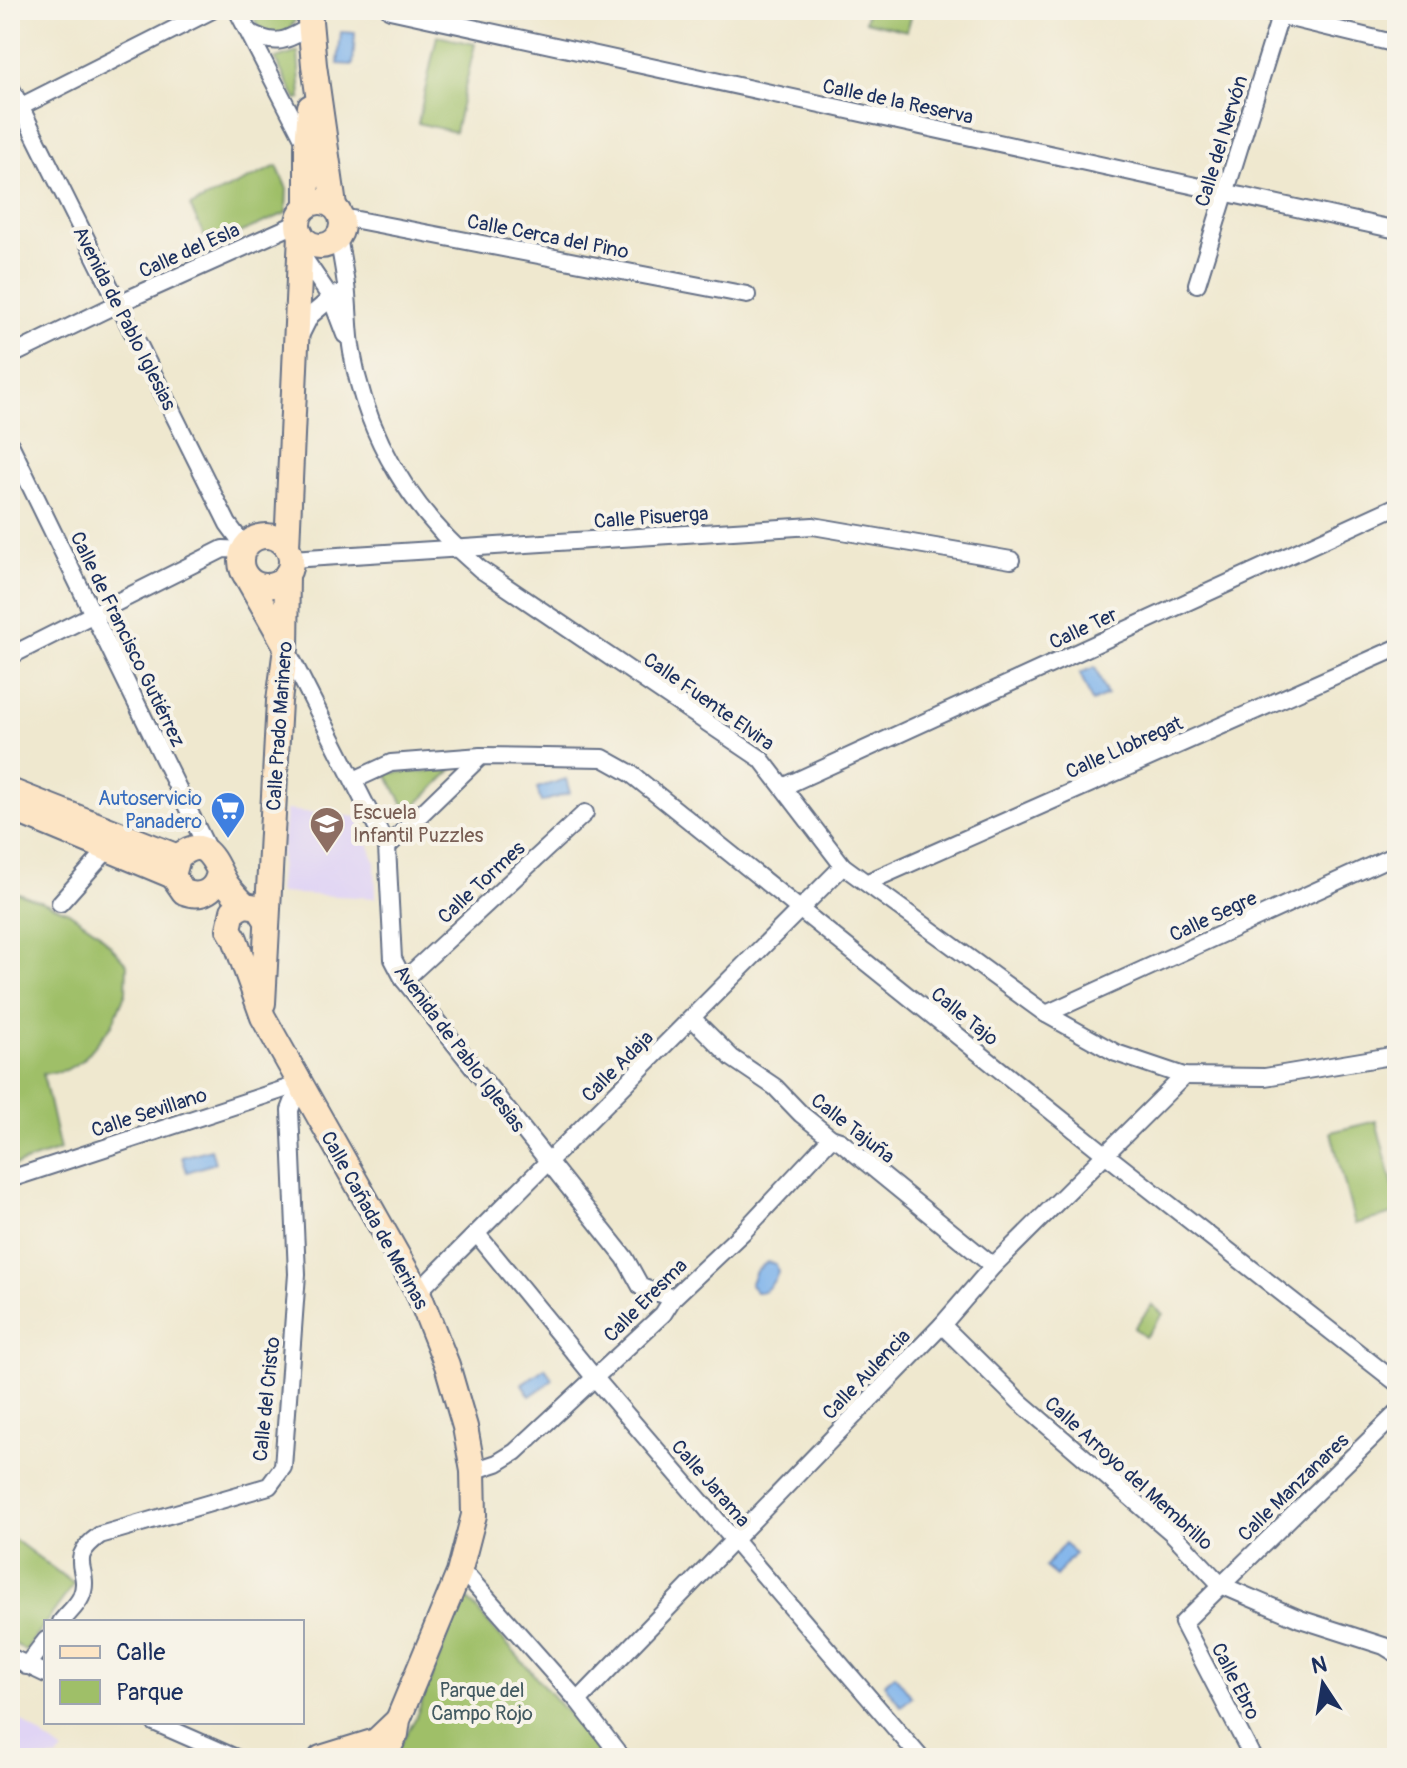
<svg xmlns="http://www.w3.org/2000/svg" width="1407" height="1768" font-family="Pangolin,sans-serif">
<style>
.built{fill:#e0d4f4}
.green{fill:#9fbf68;stroke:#5d7763;stroke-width:2}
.water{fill:#7db2eb;stroke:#4c70a4;stroke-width:2}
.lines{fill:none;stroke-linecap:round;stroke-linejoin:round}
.street-casing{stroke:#657086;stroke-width:20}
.secondary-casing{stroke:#657086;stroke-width:28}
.street{stroke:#fff;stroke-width:16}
.secondary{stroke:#fde5c5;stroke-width:24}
.labels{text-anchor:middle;stroke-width:8;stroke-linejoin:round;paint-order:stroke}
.street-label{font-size:20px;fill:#1b2f5e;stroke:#f7f3e8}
.shop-label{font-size:20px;fill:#366cbe;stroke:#f7f3e8;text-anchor:end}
.education-label{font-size:20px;fill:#785e54;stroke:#f7f3e8;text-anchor:start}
.park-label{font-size:20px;fill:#435a61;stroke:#f7f3e8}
</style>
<rect width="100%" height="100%" fill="#f7f3e8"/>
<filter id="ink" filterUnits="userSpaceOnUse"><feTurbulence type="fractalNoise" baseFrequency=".0125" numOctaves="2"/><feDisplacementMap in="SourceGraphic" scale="16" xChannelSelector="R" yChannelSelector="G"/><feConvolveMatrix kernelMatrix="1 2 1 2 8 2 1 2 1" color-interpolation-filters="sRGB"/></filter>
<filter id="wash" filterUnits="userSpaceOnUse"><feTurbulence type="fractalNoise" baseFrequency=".006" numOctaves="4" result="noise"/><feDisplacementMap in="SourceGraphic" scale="32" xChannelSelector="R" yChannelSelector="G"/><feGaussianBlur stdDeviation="1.8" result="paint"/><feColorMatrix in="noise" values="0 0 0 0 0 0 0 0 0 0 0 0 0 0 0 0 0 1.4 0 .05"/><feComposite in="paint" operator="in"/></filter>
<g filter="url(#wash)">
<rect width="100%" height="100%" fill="#efe8cf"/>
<!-- built -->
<g class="built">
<path d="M286,810L358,817L375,862L376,898L278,893Z"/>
<path d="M10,1712L63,1752L57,1758H10Z"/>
</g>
<!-- green -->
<g class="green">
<path d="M254,10H296V19L287,32L272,35C260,29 253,25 254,10Z"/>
<path d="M868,10H913L907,31L865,21Z"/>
<path d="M437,36L475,44L455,132L418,123Z"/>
<path d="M298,52L301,98L296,99L275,59Z"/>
<path d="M277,166L287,189L286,213L209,246L190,206Z"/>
<path d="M452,770L408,813L386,773Z"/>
<path d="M10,890L67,911L98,932L127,964L126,992L112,1025L83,1060L66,1070L43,1074L60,1150L10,1167Z"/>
<path d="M1376,1121L1397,1201V1213L1355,1224L1331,1132Z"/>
<path d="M1152,1305L1163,1314L1145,1337L1134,1328Z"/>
<path d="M10,1536L74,1584L25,1651L10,1640Z"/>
<path d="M464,1595L570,1716L602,1758H392L415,1719Z"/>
</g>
<!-- water -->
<g class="water">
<path d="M341,32L355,33L353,65L338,64Z"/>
<path d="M1095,667L1107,695L1092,702L1080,673Z"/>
<path d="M566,779L570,793L541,802L537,788Z"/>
<path d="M211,1149L215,1163L187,1172L182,1157Z"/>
<path d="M767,1262L776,1264L778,1272C774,1282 767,1293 756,1292L750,1285L756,1271Z"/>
<path d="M545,1368L553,1380L530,1396L522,1384Z"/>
<path d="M1064,1544L1075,1553L1056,1576L1045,1567Z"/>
<path d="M895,1675L912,1697L901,1706L884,1684Z"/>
</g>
</g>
<g filter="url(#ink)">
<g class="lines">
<defs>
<g id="street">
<path d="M237,10L306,144"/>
<path d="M390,10L1397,230"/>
<path d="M1257,10L1397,44"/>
<path d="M249,32C276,47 286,41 311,26"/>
<path d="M10,86L228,524L245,547"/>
<path d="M10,112L212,10"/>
<path d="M342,217L747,295"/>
<path d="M338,237C341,253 344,269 346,285C349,308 348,330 352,352C367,439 413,512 480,569L761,759L843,866L1046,1014L1116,1053L1184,1076L1265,1077L1397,1055"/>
<path d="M301,254L331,298L345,335"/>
<path d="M1197,284L1282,10"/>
<path d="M300,336L310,316L336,294"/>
<path d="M10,356L117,304L298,223"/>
<path d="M10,444L209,852"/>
<path d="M291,559L813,526L1011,560"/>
<path d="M286,648L387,847L393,959L404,980L625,1258L641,1287L673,1298"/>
<path d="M10,656L223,549L244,550"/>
<path d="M354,780L391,763L481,756L603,758L630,773L1105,1154L1397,1383"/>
<path d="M785,786L1397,506"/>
<path d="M387,847L481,756"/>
<path d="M868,882L1397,648"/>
<path d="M60,903L108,849"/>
<path d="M404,980L585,813"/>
<path d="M1046,1014L1397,854"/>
<path d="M692,1018L732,1058L775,1087L801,1114L831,1138L840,1141L993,1266"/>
<path d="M10,1179L300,1084"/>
<path d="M477,1234L594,1377L919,1756"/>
<path d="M418,1292L843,866"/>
<path d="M942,1325L1020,1402L1172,1533L1221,1585L1300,1619L1384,1646L1397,1654"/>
<path d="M473,1471L497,1463L515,1452L663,1314L673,1298L743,1232L831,1138"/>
<path d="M459,1573L470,1579L578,1701L622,1758"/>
<path d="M61,1622C67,1614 77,1606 81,1597C93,1570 63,1561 100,1535L269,1486L283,1467L297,1274L290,1110L300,1084"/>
<path d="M10,1657L46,1674"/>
<path d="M26,1666L46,1640"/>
<path d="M578,1701L942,1325L993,1266L1184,1076"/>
<path d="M154,1722L236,1758"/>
<path d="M1253,1758L1183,1623L1397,1413"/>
</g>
<g id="secondary">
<path d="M309,10L314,65L334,206"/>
<circle cx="320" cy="224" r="22"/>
<path d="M307,206V146L310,107"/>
<circle cx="266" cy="561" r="25"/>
<path d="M287,547L301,234"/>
<path d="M248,579L286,646"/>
<path d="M10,791L178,857"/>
<path d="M10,808L173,876"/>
<path d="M219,871C217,890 202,899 184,892L173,876L178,857C208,831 215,867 227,885C232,892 239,899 245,905"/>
<path d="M267,921L258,907L245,905L233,911L229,929L235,939L263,1017L418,1292L447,1365L465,1427L473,1471L474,1515L459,1573L398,1720L396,1734L383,1758"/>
<path d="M263,1003L279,701L286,648L287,574"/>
<path d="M321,1758L376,1741L396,1722"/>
</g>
</defs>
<!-- street casing -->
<use href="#street" class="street-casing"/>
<!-- secondary casing -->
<use href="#secondary" class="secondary-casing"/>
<!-- street -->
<use href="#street" class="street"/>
<!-- secondary -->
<use href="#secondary" class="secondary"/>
</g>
</g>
<!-- icons -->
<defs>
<symbol id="supermarket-pin" viewBox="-11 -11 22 30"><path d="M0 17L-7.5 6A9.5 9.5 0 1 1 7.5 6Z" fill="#3f7fe0" stroke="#f7f3e8"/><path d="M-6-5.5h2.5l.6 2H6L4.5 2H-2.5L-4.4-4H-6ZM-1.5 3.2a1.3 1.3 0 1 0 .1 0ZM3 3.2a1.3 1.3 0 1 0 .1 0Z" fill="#fff"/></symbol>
<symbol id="school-pin" viewBox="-11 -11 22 30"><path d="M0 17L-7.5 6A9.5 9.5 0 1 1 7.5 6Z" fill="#8d6e63" stroke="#f7f3e8"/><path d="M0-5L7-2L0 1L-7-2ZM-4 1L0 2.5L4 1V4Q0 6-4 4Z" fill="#fff"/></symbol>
</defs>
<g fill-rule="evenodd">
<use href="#supermarket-pin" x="208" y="789" width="40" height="54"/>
<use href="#school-pin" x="307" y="804" width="40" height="54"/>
</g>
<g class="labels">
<!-- street labels -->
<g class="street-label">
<text transform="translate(898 101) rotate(12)" y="7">Calle de la Reserva</text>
<text transform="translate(1221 141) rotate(-73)" y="7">Calle del Nervón</text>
<text transform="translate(548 236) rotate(11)" y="7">Calle Cerca del Pino</text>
<text transform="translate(189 250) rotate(-24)" y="7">Calle del Esla</text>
<text transform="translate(125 318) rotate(63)" y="7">Avenida de Pablo Iglesias</text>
<text transform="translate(651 517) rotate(-4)" y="7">Calle Pisuerga</text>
<text transform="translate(1083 628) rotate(-25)" y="7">Calle Ter</text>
<text transform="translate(128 639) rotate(64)" y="7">Calle de Francisco Gutiérrez</text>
<text transform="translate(709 701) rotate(35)" y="7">Calle Fuente Elvira</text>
<text transform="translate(279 726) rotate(-86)" y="7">Calle Prado Marinero</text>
<text transform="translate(1124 747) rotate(-24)" y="7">Calle Llobregat</text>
<text transform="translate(481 882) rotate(-43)" y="7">Calle Tormes</text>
<text transform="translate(1213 916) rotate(-25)" y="7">Calle Segre</text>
<text transform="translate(965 1016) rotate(39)" y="7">Calle Tajo</text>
<text transform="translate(460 1048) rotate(53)" y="7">Avenida de Pablo Iglesias</text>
<text transform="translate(617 1066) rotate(-45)" y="7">Calle Adaja</text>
<text transform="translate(149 1112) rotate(-18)" y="7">Calle Sevillano</text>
<text transform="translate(853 1128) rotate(38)" y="7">Calle Tajuña</text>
<text transform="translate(375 1220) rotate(61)" y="7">Calle Cañada de Merinas</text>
<text transform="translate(645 1300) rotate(-45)" y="7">Calle Eresma</text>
<text transform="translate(866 1374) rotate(-46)" y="7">Calle Aulencia</text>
<text transform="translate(266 1399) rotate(-84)" y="7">Calle del Cristo</text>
<text transform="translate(1129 1473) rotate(42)" y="7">Calle Arroyo del Membrillo</text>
<text transform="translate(711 1483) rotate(49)" y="7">Calle Jarama</text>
<text transform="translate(1293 1487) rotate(-44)" y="7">Calle Manzanares</text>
<text transform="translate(1236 1681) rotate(63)" y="7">Calle Ebro</text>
</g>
<!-- shop labels -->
<g class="shop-label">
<text x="202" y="805">Autoservicio<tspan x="202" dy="23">Panadero</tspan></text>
</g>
<!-- education labels -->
<g class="education-label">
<text x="353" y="819">Escuela<tspan x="353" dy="23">Infantil Puzzles</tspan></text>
</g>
<!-- park labels -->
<g class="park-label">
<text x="482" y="1697">Parque del<tspan x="482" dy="23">Campo Rojo</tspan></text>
</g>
</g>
<!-- margin -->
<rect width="1407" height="1768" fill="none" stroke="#f7f3e8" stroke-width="40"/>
<!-- legend -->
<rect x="44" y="1620" width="260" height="104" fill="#f7f3e8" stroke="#9fa5b1" stroke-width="2"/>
<rect x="60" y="1646" width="40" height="12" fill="#fde5c5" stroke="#9fa5b1" stroke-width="2"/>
<text x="116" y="1660" font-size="24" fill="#1b2f5e">Calle</text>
<rect x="60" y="1680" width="40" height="24" fill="#9fbf68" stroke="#9fa5b1" stroke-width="2"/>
<text x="116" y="1700" font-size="24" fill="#1b2f5e">Parque</text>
<!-- north arrow -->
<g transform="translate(1323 1684) rotate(348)" stroke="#f7f3e8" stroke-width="6" paint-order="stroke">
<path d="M0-6L14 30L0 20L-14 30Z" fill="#1b2f5e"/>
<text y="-12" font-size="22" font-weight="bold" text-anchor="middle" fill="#1b2f5e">N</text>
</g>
</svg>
